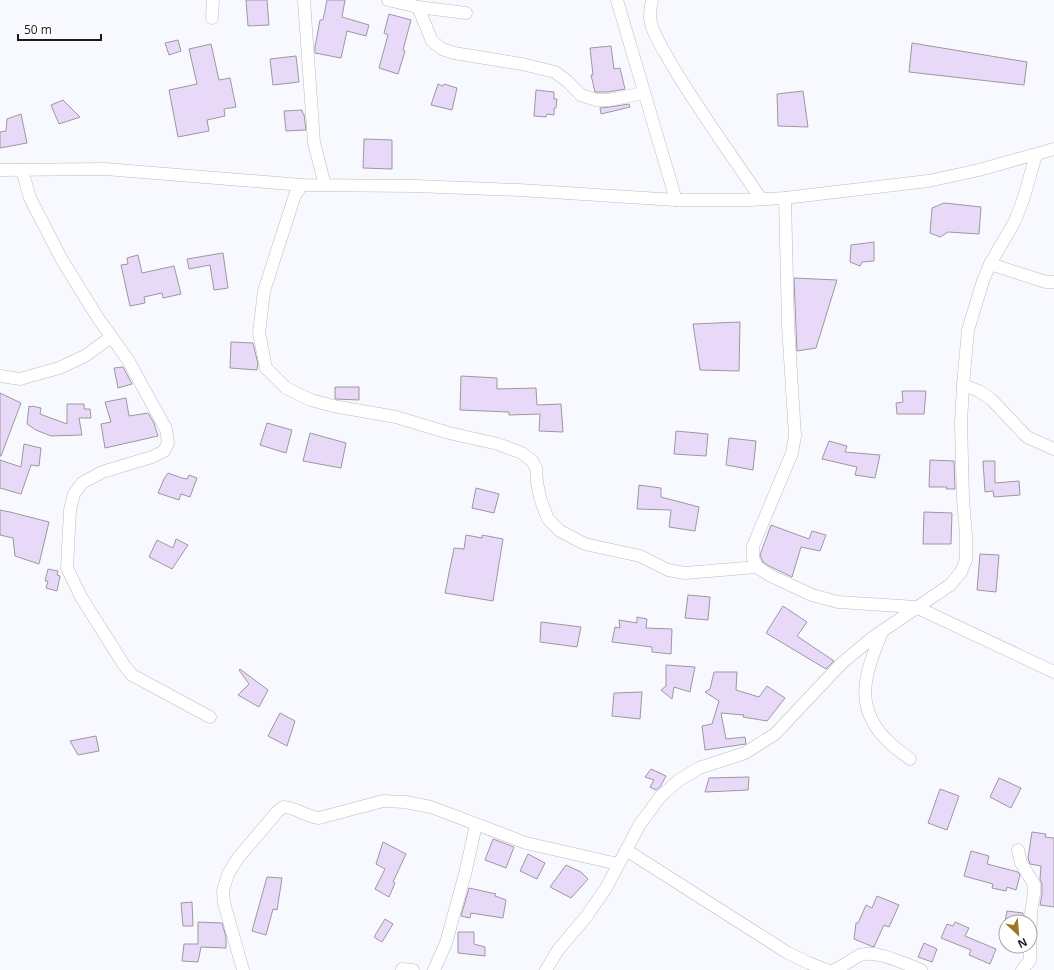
<svg xmlns="http://www.w3.org/2000/svg" width="1054" height="970" font-family="'Open Sans',sans-serif">
<style>
.building{fill:#e9d9f8;stroke:#9b999e}
.lines{fill:none;stroke-linecap:round;stroke-linejoin:round}
.minor-casing{stroke:#bbbcc1;stroke-width:13}
.minor{stroke:#fff;stroke-width:12}
</style>
<rect width="100%" height="100%" fill="#f8f9ff"/>
<!-- building -->
<g class="building">
<path d="M246,0H267L269,25L248,26Z"/>
<path d="M327,0H345L342,17L369,25L366,36L347,31L341,58L315,53V47L320,20H323Z"/>
<path d="M389,14L411,20L403,50L405,51L398,74L379,68L388,35L384,33Z"/>
<path d="M178,40L181,51L169,55L165,43Z"/>
<path d="M912,43L1027,62L1024,85L909,72Z"/>
<path d="M211,44L219,80L230,78L236,107L224,109L225,116L207,120L209,131L178,137L169,90L197,84L189,49Z"/>
<path d="M611,46L614,69L620,68L625,89L608,92H595L591,75H593L590,48Z"/>
<path d="M296,56L299,82L273,85L270,59Z"/>
<path d="M438,84L443,86L444,84L457,88L452,110L431,105Z"/>
<path d="M536,90L554,92V99H557L556,108H554V115L547,114L546,117L534,116Z"/>
<path d="M803,91L808,127L778,126L777,94Z"/>
<path d="M63,100L80,117L59,124L51,105Z"/>
<path d="M629,104L630,107L601,114L600,108L610,107Z"/>
<path d="M302,110L303,114H304L306,130L286,131L284,111Z"/>
<path d="M21,114L27,143L0,148V132L6,131L7,119Z"/>
<path d="M364,139L392,140V169L363,168Z"/>
<path d="M944,203L981,207L979,234L948,232L940,237L930,233L932,208Z"/>
<path d="M874,242V261L862,262L860,266L850,262L851,245Z"/>
<path d="M223,253L228,288L214,290L210,265L189,269L187,259Z"/>
<path d="M138,255L142,273L174,266L181,294L163,298L162,293L144,297L145,303L130,306L121,265L128,264L127,258Z"/>
<path d="M794,278L837,280L816,348L797,351Z"/>
<path d="M740,322L739,371L700,370L693,324Z"/>
<path d="M231,342L253,343L258,364L257,370L230,368Z"/>
<path d="M123,367L132,384L118,388L114,368Z"/>
<path d="M461,376L497,378V389L536,388L537,405L561,404L563,432L539,431L540,414L509,415V412L460,410Z"/>
<path d="M335,387H359V400L335,399Z"/>
<path d="M902,391H926L924,414H897L896,403L903,402Z"/>
<path d="M0,393L21,403L1,456H0Z"/>
<path d="M126,398L129,416L148,413L154,423L158,436L105,448L101,424L111,422L105,402Z"/>
<path d="M67,404H84V409H90L91,418H79L82,435L51,436L36,430L27,424L29,406L31,407L32,406L41,408L40,414L67,424Z"/>
<path d="M267,423L292,430L286,453L260,445Z"/>
<path d="M676,431L708,434L706,456L674,454Z"/>
<path d="M310,433L346,443L341,468L303,461Z"/>
<path d="M729,438L756,441L753,470L726,465Z"/>
<path d="M829,441L847,446L845,452L880,455L875,478L855,475L857,467L822,459Z"/>
<path d="M24,444L41,448L39,466L31,465L21,494L0,488V460L21,467Z"/>
<path d="M930,460L954,461L955,489H946L947,487H929Z"/>
<path d="M983,461H995V483L1019,481L1020,495L994,497L993,491L985,492Z"/>
<path d="M168,473L182,478L187,479L189,475L197,478L190,497L181,494L179,500L158,493L164,479Z"/>
<path d="M639,485L661,488V497L699,507L695,531L669,527L671,510L637,509Z"/>
<path d="M476,488L499,494L494,513L472,508Z"/>
<path d="M0,510L10,512L49,522L39,564L15,556L13,538L0,535Z"/>
<path d="M924,512L952,513L951,544H923Z"/>
<path d="M771,525L809,539L812,531L826,535L820,551L801,547L792,577L769,566L763,562L760,555Z"/>
<path d="M466,535L482,538V535L503,539L493,601L445,593L454,548L464,549Z"/>
<path d="M176,539L188,545L172,569L149,557L157,540L173,548Z"/>
<path d="M980,554L999,555L996,592L977,590Z"/>
<path d="M48,569L58,571L57,575L60,576L57,591L46,588L48,581H45Z"/>
<path d="M688,595L710,597L708,620L685,618Z"/>
<path d="M783,606L807,622L797,636L834,661L826,669L766,633Z"/>
<path d="M637,617L647,619L646,628L672,629L671,654L652,652V647L612,642L615,627L620,628L619,620L637,623Z"/>
<path d="M541,622L581,627L577,647L540,642Z"/>
<path d="M666,665L695,667L690,692L674,687L672,699L661,690L666,686Z"/>
<path d="M240,669L268,690L259,707L238,695L249,684L239,670Z"/>
<path d="M714,672H737L736,690L759,697L767,686L785,698L767,721L743,717L744,715L721,713L726,739L745,737L746,744L705,750L702,726L712,724L719,701L705,692L710,689Z"/>
<path d="M642,692L640,719L612,716L614,693Z"/>
<path d="M280,713L295,721L287,746L268,736Z"/>
<path d="M96,736L99,751L78,755L70,741Z"/>
<path d="M651,769L666,776L660,787L656,790L650,787L654,780L645,777Z"/>
<path d="M749,777L748,790L705,792L709,778Z"/>
<path d="M999,778L1021,788L1011,808L990,797Z"/>
<path d="M940,789L959,796L947,830L928,823Z"/>
<path d="M1032,832L1046,834L1045,837L1054,838V907L1040,905L1042,894V884L1040,879L1041,866L1030,864L1028,858Z"/>
<path d="M493,839L514,847L506,868L485,860Z"/>
<path d="M383,842L406,854L393,882L395,883L389,897L375,889L385,869L376,864Z"/>
<path d="M971,851L989,856L987,864L1018,872L1020,875L1016,890L1007,887L1006,891L992,888L993,884L964,876Z"/>
<path d="M528,854L545,863L537,879L520,871Z"/>
<path d="M566,865L581,872L588,879L571,898L550,887Z"/>
<path d="M267,877L282,878L277,910L273,909L266,935L252,931Z"/>
<path d="M469,888L496,894L495,896L506,900L503,918L471,913L470,918L461,916Z"/>
<path d="M877,896L899,905L889,927L884,925L874,947L871,946L854,939L856,923H858L866,905L872,908Z"/>
<path d="M192,902L193,926H183L181,903Z"/>
<path d="M1007,911L1023,913V922H1005Z"/>
<path d="M385,919L393,924L382,942L374,937Z"/>
<path d="M198,922L222,923L226,937V948L201,947L198,962L182,961L184,944H198Z"/>
<path d="M955,922L969,928L965,936L996,949L990,964L969,955L971,950L941,938L947,924L953,926Z"/>
<path d="M458,932H474V944L485,947V956L458,953Z"/>
<path d="M924,943L937,949L932,962L918,957Z"/>
</g>
<g class="lines">
<defs>
<g id="minor">
<path d="M304,0L314,143L325,185"/>
<path d="M388,0L418,7L466,13"/>
<path d="M617,0L676,200"/>
<path d="M652,0C651,5 650,12 650,18C651,32 665,52 672,65C699,111 731,154 761,199"/>
<path d="M418,7L432,41L442,49L454,53L522,64L555,72L567,81L581,95L596,100H609L644,93"/>
<path d="M212,18L213,0"/>
<path d="M0,170L105,169L302,185L415,186L519,190L676,200H748L785,198L928,181L979,170L1054,149"/>
<path d="M22,170L30,198L62,260L98,318L128,360L166,429L168,443L164,451L152,457L102,472L82,483L74,494L70,510L67,568L81,597L124,665L132,675L210,717"/>
<path d="M302,185L295,195L264,291L259,333L266,368L286,388L311,400L333,406L396,417L449,433L498,444L522,453L532,461L536,468L537,482L540,498L548,519L560,531L585,544L640,556L668,570L685,573L757,567"/>
<path d="M785,198L788,325L795,436L792,453L753,546V558L757,567L769,575L812,595L838,602L916,607L1054,672"/>
<path d="M990,264L1046,282H1054"/>
<path d="M0,376L20,379L59,368L85,356L111,337"/>
<path d="M963,385L979,391L992,400L1027,437L1054,449"/>
<path d="M883,630C865,673 851,708 891,744C897,750 904,754 910,759"/>
<path d="M626,850L788,953L809,963L827,970"/>
<path d="M1018,850L1021,863L1034,884V894L1031,912L1030,944"/>
<path d="M402,969L413,970"/>
<path d="M243,970L224,903L223,891L228,874L238,858L277,812L283,807C296,807 306,817 319,818L383,801L405,802L431,807L526,843L618,864"/>
<path d="M434,970L446,943L465,874L476,825"/>
<path d="M546,970L558,950L586,917L606,888L640,824L660,797L679,780L699,768L745,753L775,734L842,663L872,638L950,585L961,572L966,560V535L963,499L961,423L963,385L968,330L983,281L990,264L1015,221L1023,200L1036,155"/>
<path d="M834,970C843,966 850,961 858,956C874,948 905,964 921,970"/>
<path d="M1022,970L1030,960V946"/>
</g>
</defs>
<!-- minor casing -->
<use href="#minor" class="minor-casing"/>
<!-- minor -->
<use href="#minor" class="minor"/>
</g>
<!-- north arrow -->
<g transform="translate(1018 934) rotate(154)"><circle r="19" fill="#ffffff" stroke="#a4a4a5"/>
<path d="M0-3L7 15L0 10L-7 15Z" fill="#a17325"/>
<text y="-6" font-size="11" font-weight="bold" text-anchor="middle" fill="#1b1b1d">N</text>
</g>
<!-- scale -->
<path d="M18 34v6h83v-6" fill="none" stroke="#1b1b1d" stroke-width="2"/>
<text x="24" y="34" font-size="12" fill="#1b1b1d" stroke="#ffffff" stroke-width="3" paint-order="stroke">50 m</text>
</svg>
